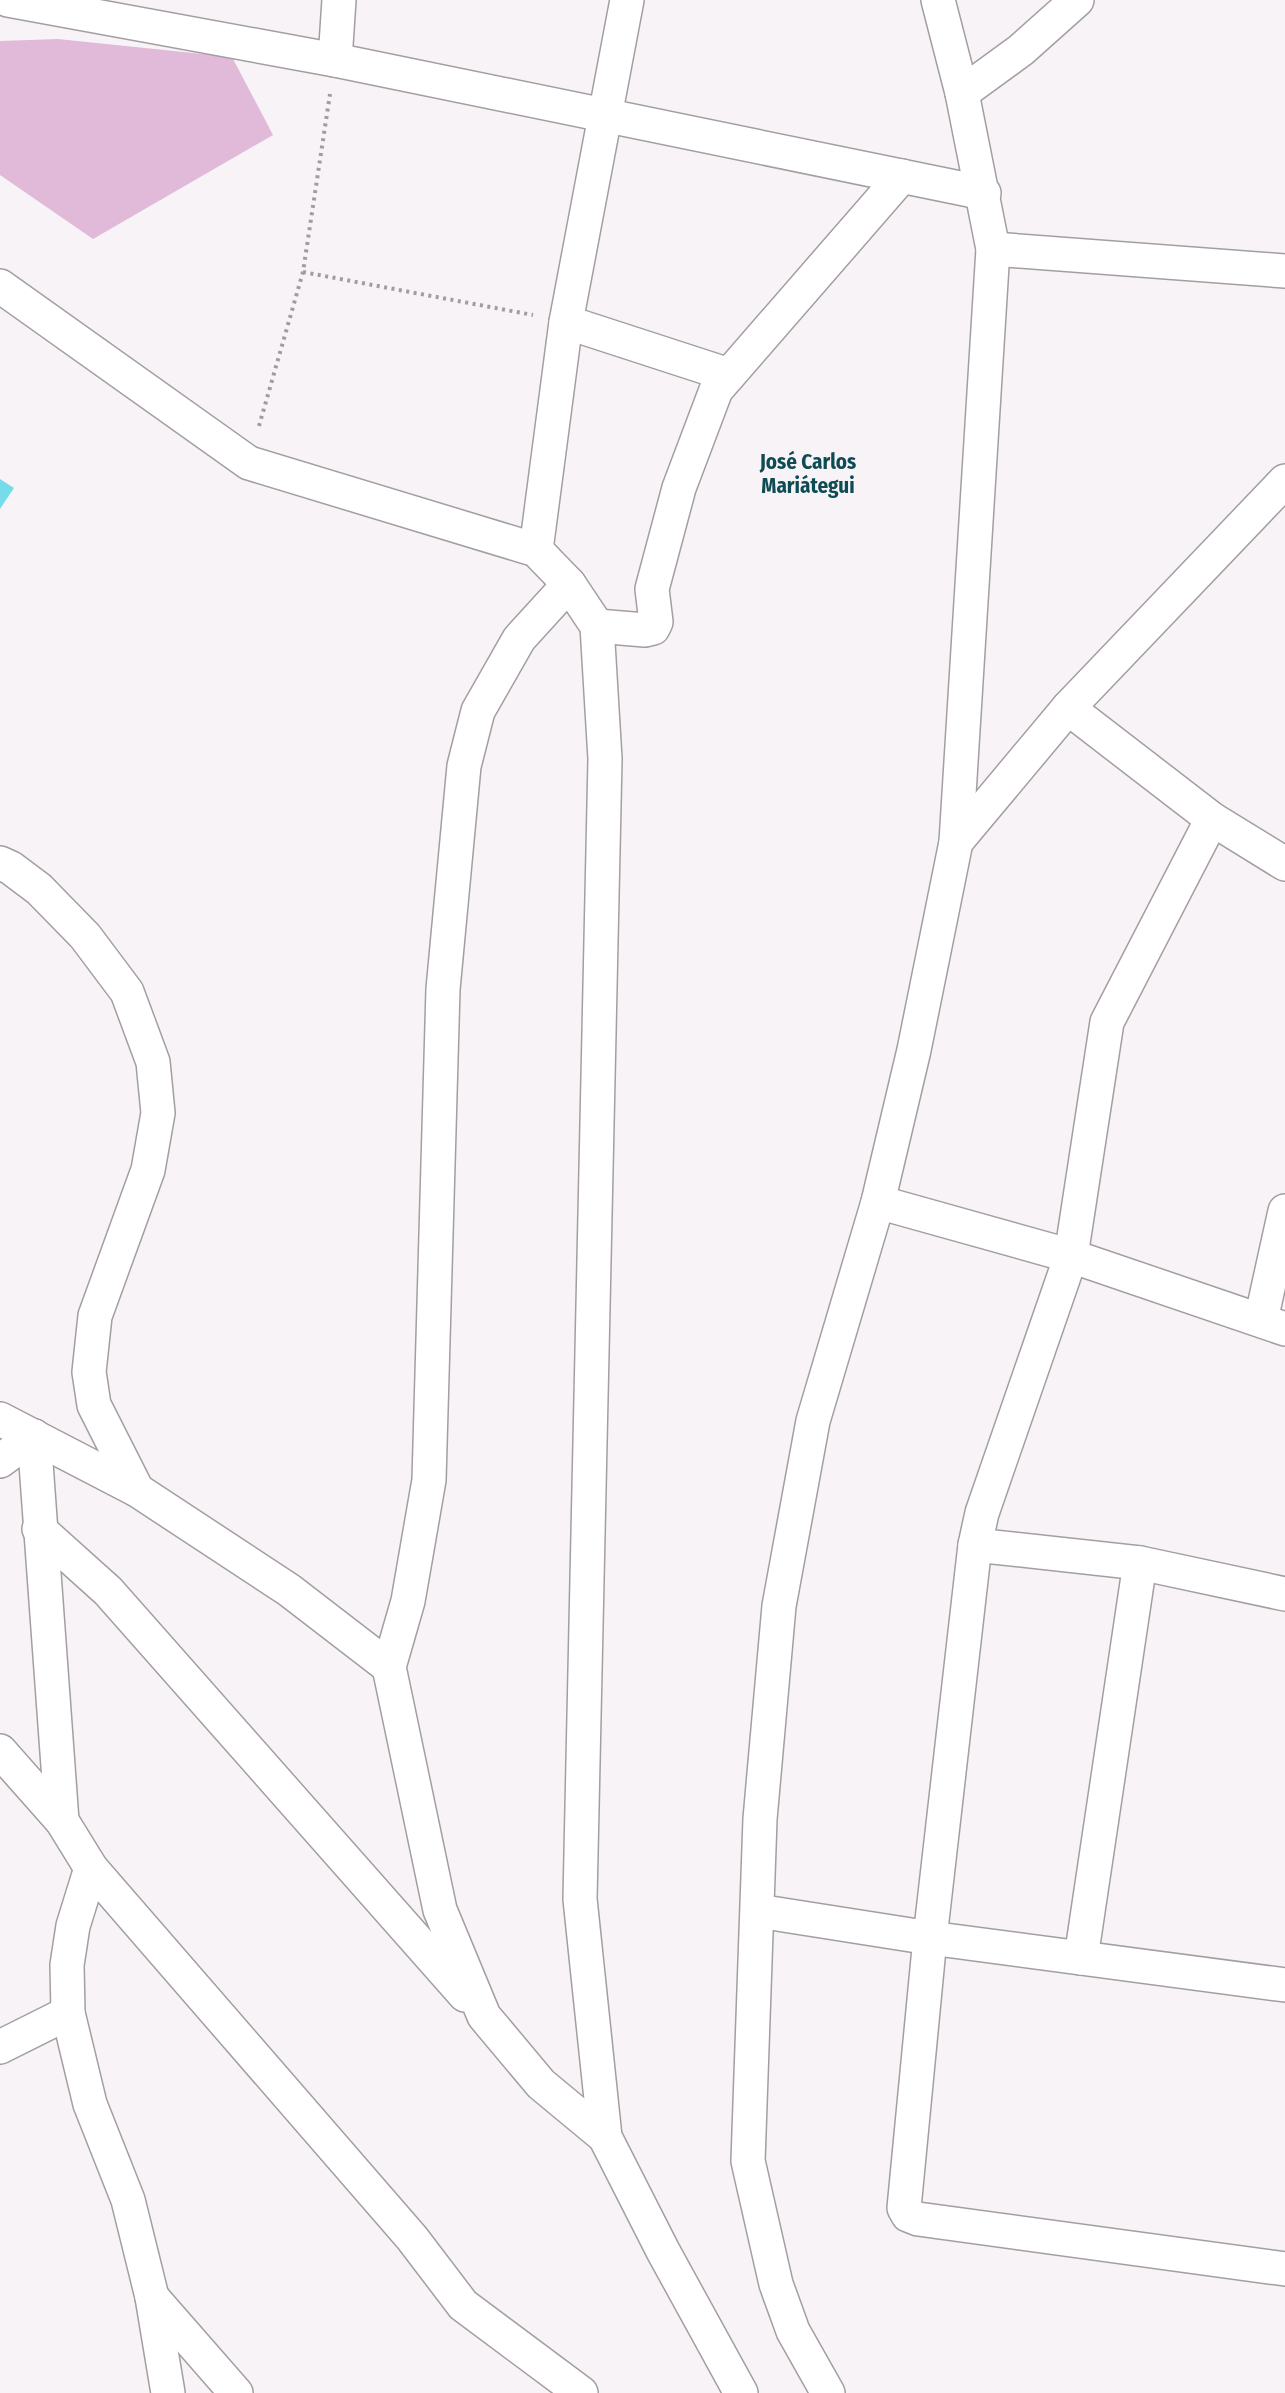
<svg xmlns="http://www.w3.org/2000/svg" width="1285" height="2393" font-family="'Fira Sans Condensed',sans-serif">
<style>
.green{fill:#e0bad8}
.building{fill:#77dce9}
.lines{fill:none;stroke-linecap:round;stroke-linejoin:round}
.street-casing{stroke:#a39ea2;stroke-width:36}
.secondary-casing{stroke:#a39ea2;stroke-width:36}
.path{stroke:#a09d9f;stroke-width:4;stroke-dasharray:3 4.5;stroke-linecap:butt}
.street{stroke:#fff;stroke-width:33}
.secondary{stroke:#fff;stroke-width:33}
.labels{text-anchor:middle;stroke-width:4.5;stroke-linejoin:round;paint-order:stroke}
.district-label{font-size:21px;font-weight:bold;fill:#0e4c53;stroke:#f8f3f7}
</style>
<rect width="100%" height="100%" fill="#f8f3f7"/>
<!-- green -->
<path class="green" d="M58,39L232,57L273,135L93,239L0,175V41Z"/>
<!-- building -->
<path class="building" d="M0,479L14,488L0,509Z"/>
<g class="lines">
<defs>
<g id="street">
<path d="M8,0L335,60L984,193"/>
<path d="M335,60L339,0"/>
<path d="M962,93L1021,50L1077,0"/>
<path d="M993,249L1285,271"/>
<path d="M0,286L249,463L536,550L569,584L597,626L605,759L580,1899L605,2137L663,2251L741,2393"/>
<path d="M566,322L729,375"/>
<path d="M536,550L566,322L627,0"/>
<path d="M569,584L519,639L478,711L464,766L443,989L429,1480L408,1601L389,1667L440,1910L484,2016L541,2084L605,2137"/>
<path d="M597,626L645,630L653,628L656,622L652,589L679,488L716,390L902,176"/>
<path d="M1068,708L1212,819L1285,864"/>
<path d="M1212,819L1107,1022L1071,1256L982,1513L975,1545L930,1938L904,2208L908,2215L918,2219L1285,2269"/>
<path d="M956,842L1068,708L1285,481"/>
<path d="M0,863L11,868L39,889L85,936L127,992L153,1062L158,1113L148,1170L95,1316L89,1372L94,1405L137,1490"/>
<path d="M878,1202L1071,1256L1285,1329"/>
<path d="M1261,1320L1285,1211"/>
<path d="M0,1419L137,1490L289,1590L389,1667"/>
<path d="M34,1436L62,1821L91,1868L412,2238L463,2305L581,2393"/>
<path d="M0,1461L34,1436"/>
<path d="M39,1529L108,1591L465,1995"/>
<path d="M975,1545L1140,1563L1285,1594"/>
<path d="M0,1751L62,1821"/>
<path d="M91,1868L73,1926L67,1965L68,2013L90,2104L128,2200L152,2297L168,2393"/>
<path d="M758,1911L930,1938L1285,1985"/>
<path d="M1081,1958L1140,1563"/>
<path d="M0,2047L68,2013"/>
<path d="M152,2297L236,2393"/>
</g>
<path id="secondary" d="M828,2393L793,2331L776,2284L748,2161L760,1819L779,1606L813,1421L878,1202L914,1050L956,842L993,249L962,93L938,0"/>
</defs>
<!-- street casing -->
<use href="#street" class="street-casing"/>
<!-- secondary casing -->
<use href="#secondary" class="secondary-casing"/>
<!-- path -->
<g class="path">
<path d="M303,272L533,315"/>
<path d="M259,426L303,272L330,94"/>
</g>
<!-- street -->
<use href="#street" class="street"/>
<!-- secondary -->
<use href="#secondary" class="secondary"/>
</g>
<g class="labels">
<!-- district labels -->
<g class="district-label">
<text x="808" y="469">José Carlos<tspan x="808" dy="24">Mariátegui</tspan></text>
</g>
</g>
</svg>
